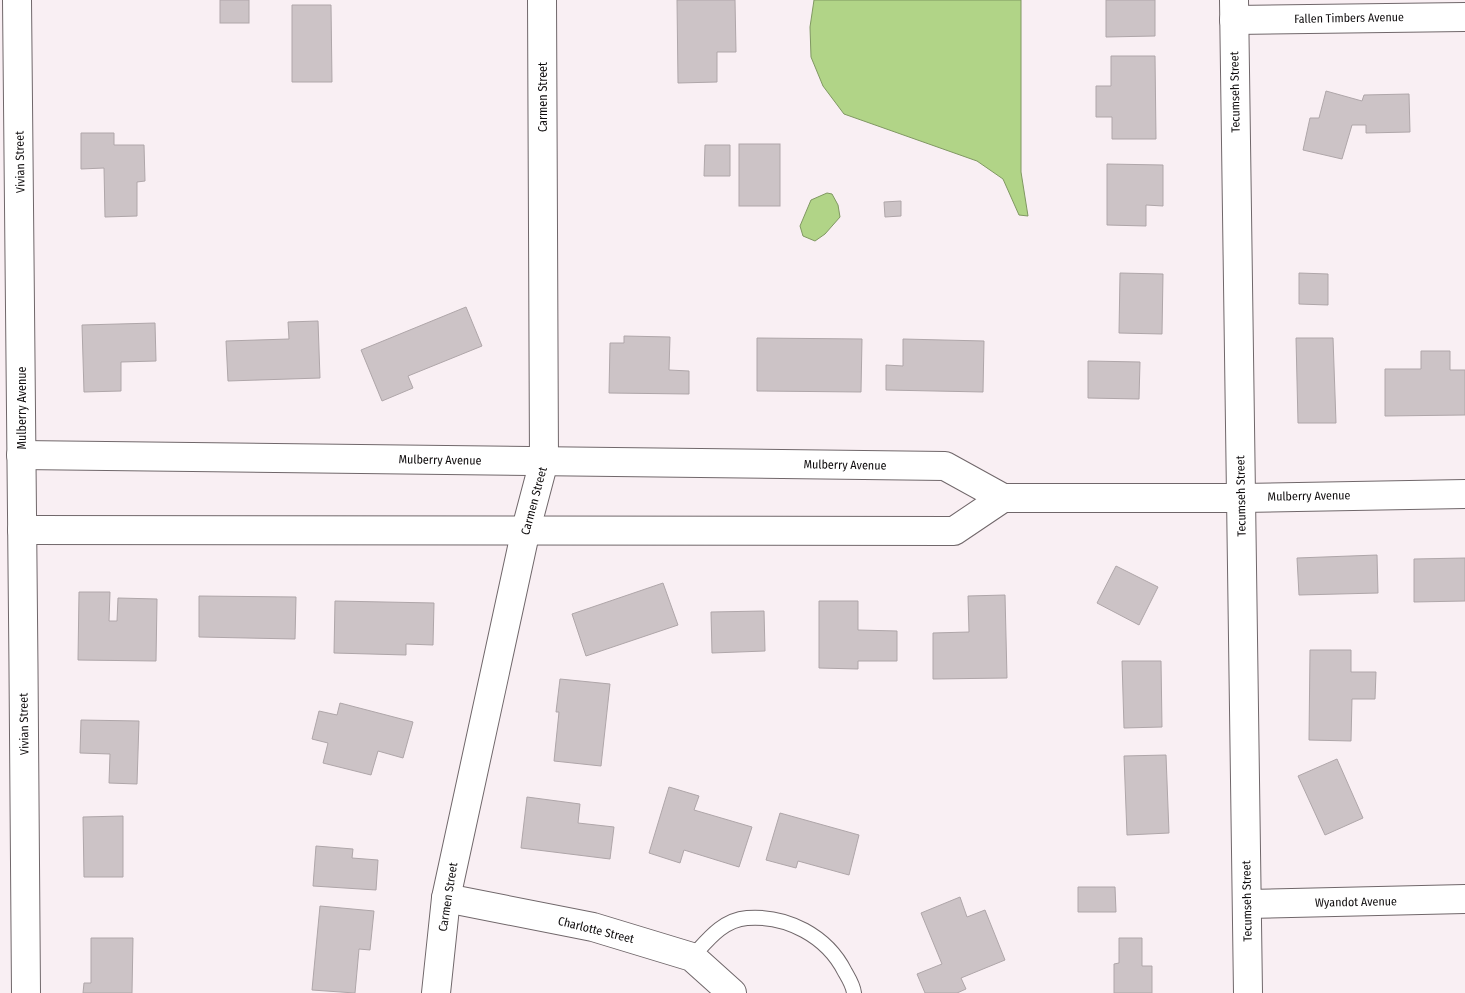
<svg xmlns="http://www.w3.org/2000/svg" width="1465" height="993" font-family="'Fira Sans Condensed',sans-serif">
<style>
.water{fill:#b1d487;stroke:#809862}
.building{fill:#ccc3c6;stroke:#afa6a9}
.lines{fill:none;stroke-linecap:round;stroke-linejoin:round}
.lane-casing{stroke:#70676a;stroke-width:16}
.street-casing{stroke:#70676a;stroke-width:30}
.lane{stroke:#fff;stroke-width:14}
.street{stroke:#fff;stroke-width:28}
.labels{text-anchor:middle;stroke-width:4;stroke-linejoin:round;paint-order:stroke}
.street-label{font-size:12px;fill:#0f0c0d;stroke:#fff}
</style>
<rect width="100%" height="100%" fill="#f9eff3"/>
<!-- water -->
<g class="water">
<path d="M814,0H1021V172L1028,216L1019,215L1003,179L977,161L844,114L823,86L811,57L810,27Z"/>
<path d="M827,193L832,194L838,205L840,217L825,234L815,241L803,236L800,226L811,200Z"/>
</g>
<!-- building -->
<g class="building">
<rect x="220" y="0" width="29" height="23"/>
<path d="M677,0H735L736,52H717V82L678,83Z"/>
<path d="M1106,0H1155V36L1106,37Z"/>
<path d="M292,5H331L332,82H292Z"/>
<path d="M1111,56H1155L1156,139H1112V117H1096V86H1111Z"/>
<path d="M1326,91L1362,101L1364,95L1409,94L1410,132L1366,133V125H1352L1342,159L1303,150L1310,118H1319Z"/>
<path d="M81,133H114V145H144L145,181L137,182V216L105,217L104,168L81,169Z"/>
<rect x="739" y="144" width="41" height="62"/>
<path d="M705,145H730V176H704Z"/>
<path d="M1107,164L1163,165V206L1146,205V226L1107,225Z"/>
<path d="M901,201V216L885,217L884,202Z"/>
<path d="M1120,273L1163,274L1162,334L1119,333Z"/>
<path d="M1299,273L1328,274V305L1299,304Z"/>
<path d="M466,307L482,346L408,376L413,388L382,401L361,350Z"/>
<path d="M318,321L320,378L228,381L226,341L289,339L288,322Z"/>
<path d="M155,323L156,361L121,362V391L84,392L82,325Z"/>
<path d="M624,336L670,337L669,370L689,371V394L609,393L610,343H624Z"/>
<path d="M757,338L862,339L861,392L757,391Z"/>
<path d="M1296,338H1333L1336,423H1298Z"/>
<path d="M903,339L984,341L983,392L886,390V365L903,366Z"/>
<path d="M1421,351H1450V370H1465V415L1385,416V369H1421Z"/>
<path d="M1088,361L1140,362L1139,399L1088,398Z"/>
<path d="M1377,555L1378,593L1299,595L1297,558Z"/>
<path d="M1465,558V601L1414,602V559Z"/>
<path d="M1116,566L1158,587L1139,625L1097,603Z"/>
<path d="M663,583L678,625L586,656L572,614Z"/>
<path d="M79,592H110L109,621H117L118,598L157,599L156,661L78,660Z"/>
<path d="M1005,595L1007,678L933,679V633L969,632L968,596Z"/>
<path d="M199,596L296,597L295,639L199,637Z"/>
<path d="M335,601L434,603L433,645L406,644V655L334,653Z"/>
<path d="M819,601H858V630L897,631V661H858V669L819,668Z"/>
<path d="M764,611L765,651L712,653L711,612Z"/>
<path d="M1310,650H1351V672H1376L1375,699H1352L1351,741L1309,740Z"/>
<path d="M1122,661H1161L1162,727L1124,728Z"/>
<path d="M560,679L610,684L601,766L554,761L559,712H556Z"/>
<path d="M340,703L413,722L403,758L378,751L371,775L323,763L328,743L312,739L319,711L337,715Z"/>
<path d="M81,720L139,721L137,784L109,783L110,754L80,753Z"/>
<path d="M1166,755L1169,833L1127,835L1124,756Z"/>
<path d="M1337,759L1363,818L1325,835L1298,776Z"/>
<path d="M669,787L699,796L694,810L752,827L739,867L684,850L680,863L649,853Z"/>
<path d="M527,797L580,804L578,823L614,827L610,859L521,848Z"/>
<path d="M780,813L859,835L849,875L798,861L796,868L766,860Z"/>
<path d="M123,816V877H84L83,817Z"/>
<path d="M316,846L353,849L352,858L378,860L376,890L313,886Z"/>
<path d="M1078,887H1115L1116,912H1078Z"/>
<path d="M960,897L967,917L985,910L1005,960L961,978L966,989L957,993H925L917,974L942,964L921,913Z"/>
<path d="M320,906L374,911L370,950L359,949L355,993L312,990Z"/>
<path d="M91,938H133L132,993H83L84,983H91Z"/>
<path d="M1119,938H1142V966H1152V993H1114V964L1119,963Z"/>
</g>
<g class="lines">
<defs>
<path id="lane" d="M692,957C707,941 722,920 747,918C787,915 827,936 845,972C849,979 853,985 854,993"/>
<g id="street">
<path d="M17,0C22,331 23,662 26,993"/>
<path d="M1234,0L1248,993"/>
<path d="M1234,20L1465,17"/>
<path d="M21,455L945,466L1003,498H1241L1465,494"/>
<path d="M22,530L954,531L1003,498"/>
<path d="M446,898L593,927L692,957L732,993"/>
<path d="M1247,904L1465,899"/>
<path d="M436,993L446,898L526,529L544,461L542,0"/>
</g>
</defs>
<!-- lane casing -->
<use href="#lane" class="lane-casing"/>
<!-- street casing -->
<use href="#street" class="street-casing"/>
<!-- lane -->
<use href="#lane" class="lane"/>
<!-- street -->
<use href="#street" class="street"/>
</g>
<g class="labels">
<!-- street labels -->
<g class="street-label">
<text transform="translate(1349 18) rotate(-1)" y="4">Fallen Timbers Avenue</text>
<text transform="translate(1235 92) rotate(-91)" y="4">Tecumseh Street</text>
<text transform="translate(543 97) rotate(-90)" y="4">Carmen Street</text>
<text transform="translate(20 162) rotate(-91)" y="4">Vivian Street</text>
<text transform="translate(22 408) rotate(-90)" y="4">Mulberry Avenue</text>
<text transform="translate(440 460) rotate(1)" y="4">Mulberry Avenue</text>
<text transform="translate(845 465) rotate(1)" y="4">Mulberry Avenue</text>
<text transform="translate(1241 496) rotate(-91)" y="4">Tecumseh Street</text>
<text transform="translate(1309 496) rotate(-1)" y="4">Mulberry Avenue</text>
<text transform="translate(534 501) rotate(-75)" y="4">Carmen Street</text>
<text transform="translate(24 724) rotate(-91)" y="4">Vivian Street</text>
<text transform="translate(448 897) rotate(-81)" y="4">Carmen Street</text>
<text transform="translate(1247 901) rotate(-91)" y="4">Tecumseh Street</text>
<text transform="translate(1356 902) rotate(-1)" y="4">Wyandot Avenue</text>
<text transform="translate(596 930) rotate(14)" y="4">Charlotte Street</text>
</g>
</g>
</svg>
